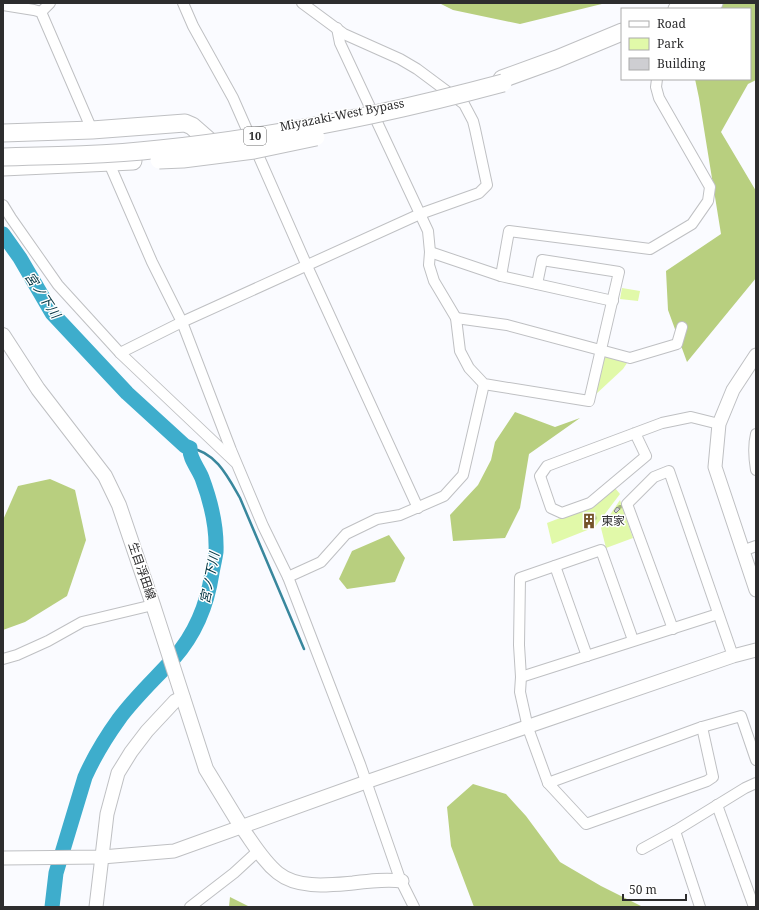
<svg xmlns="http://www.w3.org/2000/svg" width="759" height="910" font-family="'Noto Serif','Noto Sans JP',serif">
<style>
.green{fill:#e1f9a9}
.forest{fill:#b8cf7f}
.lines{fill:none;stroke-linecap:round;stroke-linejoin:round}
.stream{stroke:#39879d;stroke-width:2.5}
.river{stroke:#3eadcc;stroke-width:15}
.building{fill:#ceced2;stroke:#818285;filter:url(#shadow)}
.minor-casing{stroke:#bfc0c3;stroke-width:12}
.tertiary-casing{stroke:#bfc0c3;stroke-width:15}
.secondary-casing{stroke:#bfc0c3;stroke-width:16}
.trunk-casing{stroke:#bfc0c3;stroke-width:19}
.minor{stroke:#fff;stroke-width:10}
.tertiary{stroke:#fff;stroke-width:13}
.secondary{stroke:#fff;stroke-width:14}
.trunk{stroke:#fff;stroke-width:17}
.trunk-bridge-casing{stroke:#bfc0c3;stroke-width:19;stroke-linecap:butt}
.trunk-bridge{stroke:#fff;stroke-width:17}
.labels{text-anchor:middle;stroke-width:3;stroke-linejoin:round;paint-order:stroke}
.shield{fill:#fff;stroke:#6c6c6d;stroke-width:1}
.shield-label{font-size:11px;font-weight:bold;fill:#2d2d2e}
.street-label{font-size:12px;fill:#2d2d2e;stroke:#fff}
.poi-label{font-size:12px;fill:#2d2d2e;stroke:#fff;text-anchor:start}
.water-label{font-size:13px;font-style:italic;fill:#003441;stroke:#fff}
</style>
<defs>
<filter id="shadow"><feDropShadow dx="3.5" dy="-3.5" stdDeviation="0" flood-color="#0004"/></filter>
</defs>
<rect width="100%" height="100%" fill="#fafbff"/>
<!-- green -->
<g class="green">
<path d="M622,288L640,291L638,301L620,299Z"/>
<path d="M604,355L627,363L623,369L595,395Z"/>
<path d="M615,488L620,494L595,527L552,544L547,523L591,506Z"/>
<path d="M620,500L633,538L606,548L601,528Z"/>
</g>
<!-- forest -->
<g class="forest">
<path d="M439,3H606L520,24L453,10Z"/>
<path d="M677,3H756V80L748,84L721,132L756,191V278L687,362L668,310L666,271L721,234L699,98L695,79H750V9H678Z"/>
<path d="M515,412L555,427L580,418L529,454L520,508L505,538L453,541L450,515L478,485L491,460L495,442Z"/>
<path d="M50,479L75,490L86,540L67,596L25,622L3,630V520L18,486Z"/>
<path d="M389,535L405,558L395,582L347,589L339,579L352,551Z"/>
<path d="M473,784L506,794L526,816L560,862L601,886L643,907H474L451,846L447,807Z"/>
<path d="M230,897L250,907H229Z"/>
</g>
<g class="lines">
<!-- stream -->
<path class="stream" d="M190,448C216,452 228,477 240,498L304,649"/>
<!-- river -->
<path class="river" d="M3,234L20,258L52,313L127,393L185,446L190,448C189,458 198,468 202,478C211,502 217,527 216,552C215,559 213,567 212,573C207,606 196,633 174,658C156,678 135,697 119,719C106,737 94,757 85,777L56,873L52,907"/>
</g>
<!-- building -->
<g class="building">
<path d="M617,507L620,509L616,513L614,511Z"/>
<path d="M588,518H591L593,522L591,524H587L586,521Z"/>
</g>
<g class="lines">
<defs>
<g id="minor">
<path d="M183,3L193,26L233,98L307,266L418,508"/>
<path d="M3,5L34,10L41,12L92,130"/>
<path d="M41,12L50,3"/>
<path d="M337,28L340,43L428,231L430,252L429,265L434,281L456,318L460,351L469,368L484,384L589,401L619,272L542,260L537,284"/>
<path d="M109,163L152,262L182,322L231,450L263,526L288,577L360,764L400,879L414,907"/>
<path d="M3,205L11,218L58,285L120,353L235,462"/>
<path d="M430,252L501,276L613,301"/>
<path d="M501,276L509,231L650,249L692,224L708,201L710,187L659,98L656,87L657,79"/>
<path d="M456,318L507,325L630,358L677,344L682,327"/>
<path d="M120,353L182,322L420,214L479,193L487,185L475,129L473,121L464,104L417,69L400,59L344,34L302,3"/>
<path d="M635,433L646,456L590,503L562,513L551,508L540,476L547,466L662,423L691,417L719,424"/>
<path d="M756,434C753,446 754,458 756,470"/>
<path d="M742,551L756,546"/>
<path d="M555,566L587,656"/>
<path d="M288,577L321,562L346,534L377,519L400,515L444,496L463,475L484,384"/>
<path d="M673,629L627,504L654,477L669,471L733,656"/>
<path d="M633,640L601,550L520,578L519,645L521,677L520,692L528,728L548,783L586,824L707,781L713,777L702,727"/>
<path d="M3,659L17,655L48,641L82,622L153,605"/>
<path d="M521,677L718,614"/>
<path d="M548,783L702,727L741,716L756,760"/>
<path d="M717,805L754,907"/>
<path d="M675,831L700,907"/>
<path d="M642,849L675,831L745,788L756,783"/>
<path d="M190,907L234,873L258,851"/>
</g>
<g id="tertiary">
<path d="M756,355L733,390L719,424L715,467L756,590"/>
<path d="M242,828C253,843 263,861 278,873C298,889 329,885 353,883C369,881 385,879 402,881"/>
<path d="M3,858L102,857L174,851L366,782L733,656L756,650"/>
<path d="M96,907L107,814L118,773L131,752L147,731L175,701L183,697"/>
</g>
<path id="secondary" d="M3,335L38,389L105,476L119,505L153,605L206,769L242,828"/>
<g id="trunk">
<path d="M677,9L690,3"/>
<path d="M701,9L714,3"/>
<path d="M502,79L557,59L622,32"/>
<path d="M3,133L92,130L185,123L192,126L208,140"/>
<path d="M3,167L133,161"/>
</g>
</defs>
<!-- minor casing -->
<use href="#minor" class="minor-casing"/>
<!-- tertiary casing -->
<use href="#tertiary" class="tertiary-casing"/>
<!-- secondary casing -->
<use href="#secondary" class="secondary-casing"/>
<!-- trunk casing -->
<use href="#trunk" class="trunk-casing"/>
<!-- minor -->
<use href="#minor" class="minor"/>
<!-- tertiary -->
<use href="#tertiary" class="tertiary"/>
<!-- secondary -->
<use href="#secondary" class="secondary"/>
<!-- trunk -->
<use href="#trunk" class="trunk"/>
<defs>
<g id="trunk-bridge">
<path d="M3,157C55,156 108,155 160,149C276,137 391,113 503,83"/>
<path d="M159,160L183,159L254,150L316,137"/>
</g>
</defs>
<!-- trunk-bridge casing -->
<use href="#trunk-bridge" class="trunk-bridge-casing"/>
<!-- trunk-bridge -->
<use href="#trunk-bridge" class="trunk-bridge"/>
</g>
<!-- icons -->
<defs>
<symbol id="building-bare" viewBox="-9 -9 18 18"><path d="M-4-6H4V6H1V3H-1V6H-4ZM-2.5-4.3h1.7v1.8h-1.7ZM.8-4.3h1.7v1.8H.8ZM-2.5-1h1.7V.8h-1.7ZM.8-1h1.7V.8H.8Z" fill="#74542a" stroke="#fff" stroke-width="2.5" paint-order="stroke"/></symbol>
</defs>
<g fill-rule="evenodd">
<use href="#building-bare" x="578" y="510" width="22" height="22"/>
</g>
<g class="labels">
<!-- shield labels -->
<rect class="shield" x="244" y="127" width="22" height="18" rx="3"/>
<g class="shield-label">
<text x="255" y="140">10</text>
</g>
<!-- street labels -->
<g class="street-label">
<text transform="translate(342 115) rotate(-11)" y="4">Miyazaki-West Bypass</text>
<text transform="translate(142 571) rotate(71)" y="4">生目浮田線</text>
</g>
<!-- poi labels -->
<g class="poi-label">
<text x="601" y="525">東家</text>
</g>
<!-- water labels -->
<g class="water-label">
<text transform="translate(43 295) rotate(56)" y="5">宮ノ下川</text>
<text transform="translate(209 578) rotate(-79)" y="5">宮ノ下川</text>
</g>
</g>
<!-- border -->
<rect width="759" height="910" fill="none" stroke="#2d2d2e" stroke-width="8"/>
<!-- legend -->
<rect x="621" y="8" width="130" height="72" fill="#ffffff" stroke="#ababab"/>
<rect x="629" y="21" width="20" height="6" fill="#ffffff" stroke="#ababab"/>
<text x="657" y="28" font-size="12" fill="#2d2d2e">Road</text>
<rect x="629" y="38" width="20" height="12" fill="#e1f9a9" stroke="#ababab"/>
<text x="657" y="48" font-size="12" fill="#2d2d2e">Park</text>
<rect x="629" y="58" width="20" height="12" fill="#ceced2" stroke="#ababab"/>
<text x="657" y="68" font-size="12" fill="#2d2d2e">Building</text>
<!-- scale -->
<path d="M623 894v6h63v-6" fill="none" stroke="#2d2d2e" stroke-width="2"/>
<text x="629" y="894" font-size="12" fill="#2d2d2e" stroke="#ffffff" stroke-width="3" paint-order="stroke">50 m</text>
</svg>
